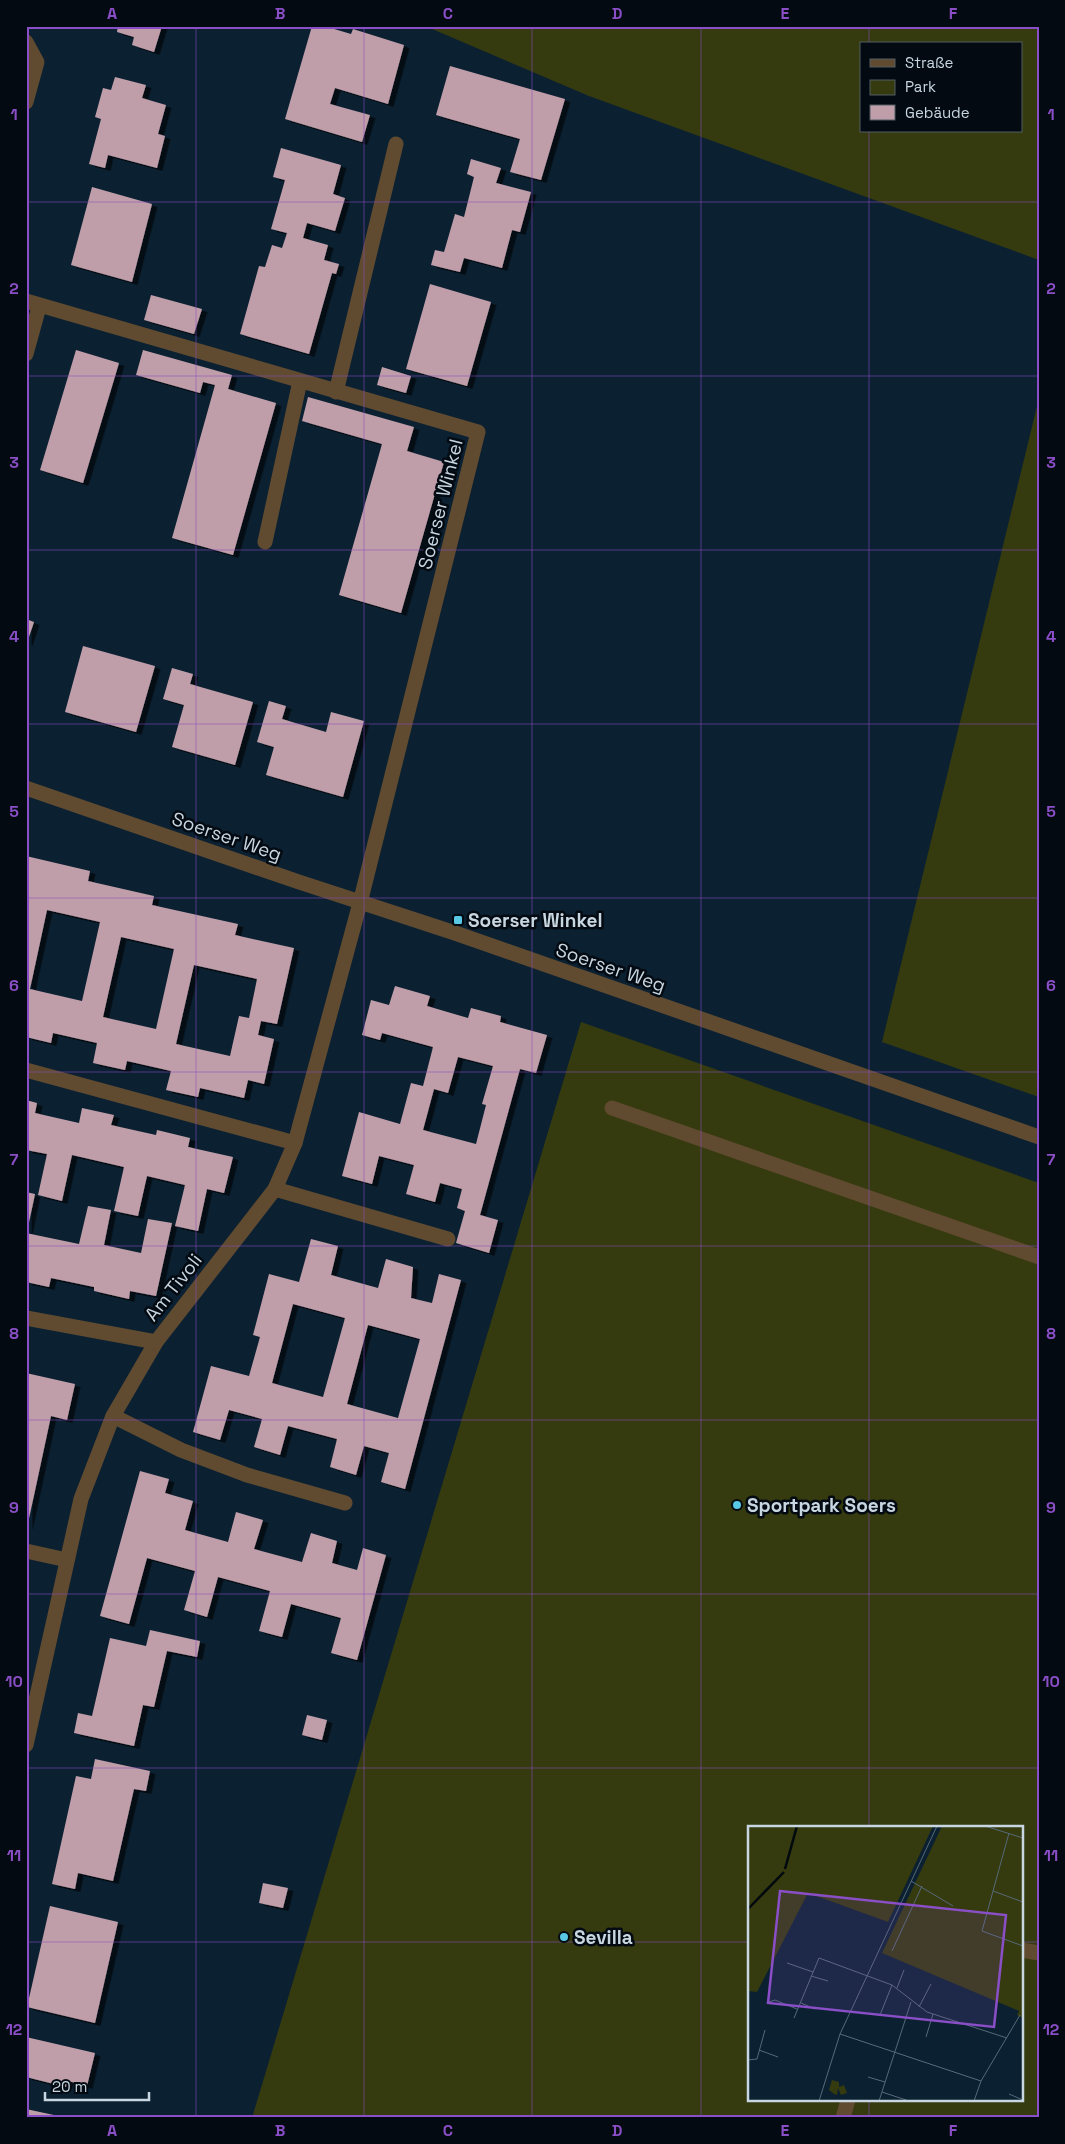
<svg xmlns="http://www.w3.org/2000/svg" width="1065" height="2144" font-family="'Space Grotesk',sans-serif">
<style>
.green{fill:#353a0f;fill-rule:evenodd}
.building{fill:#c09ea9;fill-rule:evenodd;filter:url(#shadow)}
.lines{fill:none;stroke-linecap:round;stroke-linejoin:round}
.minor{stroke:#614b30;stroke-width:15}
.grid{fill:none;stroke:#8a4ec6;stroke-width:1;stroke-opacity:0.55}
.poi-dot{fill:#59c8e5;stroke:#030a11;stroke-width:2}
.labels{text-anchor:middle;stroke-width:5;stroke-linejoin:round;paint-order:stroke}
.street-label{font-size:19px;fill:#c8d6e1;stroke:#030a11}
.poi-label{font-size:19px;font-weight:bold;fill:#c8d6e1;stroke:#030a11;text-anchor:start}
.inset-river{fill:none;stroke:#01090e;stroke-width:2.5}
.inset-road{fill:none;stroke:#576978;stroke-width:1}
.view{fill:#8a4ec6;fill-opacity:0.15;stroke:#8a4ec6;stroke-width:2.5}
.inset-edge{fill:none;stroke:#c8d6e1;stroke-width:2.5}
.neatline{fill:none;stroke:#8a4ec6;stroke-width:2}
.grid-label{font-size:16px;text-anchor:middle;font-weight:bold;fill:#8a4ec6}
</style>
<defs>
<filter id="shadow"><feDropShadow dx="5.5" dy="3" stdDeviation="0" flood-color="#0009"/></filter>
</defs>
<rect width="100%" height="100%" fill="#0b2132"/>
<!-- green -->
<g class="green">
<path d="M425,26H1039V260L589,96ZM861,44H1021V131H861Z"/>
<path d="M1039,398V1097L882,1042Z"/>
<path d="M581,1022L1039,1183V2118H252ZM749,1828H1021V2100H749Z"/>
</g>
<!-- building -->
<g class="building">
<path d="M118,26H162L154,52L132,45L134,37L117,32Z"/>
<path d="M312,26H324L351,34L353,29L404,45L388,104L335,88L330,104L370,115L362,142L285,119Z"/>
<path d="M450,66L565,99L541,180L510,172L520,139L436,115Z"/>
<path d="M115,77L146,85L142,98L166,105L158,134L165,136L157,168L108,155L105,168L89,164L101,119L95,117L103,88L111,90Z"/>
<path d="M281,148L341,165L333,194L345,198L335,231L307,223L303,238L328,245L324,260L339,264L336,274L332,273L309,354L240,334L259,266L265,267L272,245L282,248L287,233L271,229L285,180L273,177Z"/>
<path d="M471,159L501,168L496,183L531,192L520,232L512,230L502,268L464,258L460,272L431,265L435,250L444,252L455,214L464,217L474,177L467,174Z"/>
<path d="M92,187L152,204L132,282L71,265Z"/>
<path d="M430,284L491,302L467,386L406,369Z"/>
<path d="M151,295L202,309L194,334L144,320Z"/>
<path d="M76,350L119,363L83,483L40,470Z"/>
<path d="M143,350L232,375L228,389L276,403L233,555L172,538L215,385L203,382L200,393L136,375Z"/>
<path d="M382,367L411,376L406,393L377,385Z"/>
<path d="M308,397L414,427L407,451L444,462L401,613L339,595L382,444L302,421Z"/>
<path d="M26,619L34,622L27,643H26Z"/>
<path d="M83,646L155,666L136,732L65,712Z"/>
<path d="M172,668L193,674L190,684L253,702L235,765L172,747L184,705L163,699Z"/>
<path d="M269,701L286,706L282,719L326,732L331,712L364,721L343,797L266,775L274,747L257,742Z"/>
<path d="M26,856L90,871L88,881L154,896L152,905L238,924L235,935L294,948L277,1024L261,1021L258,1035L274,1039L264,1084L248,1080L244,1098L200,1088L198,1097L166,1090L171,1071L127,1061L125,1070L93,1063L97,1043L53,1033L51,1043L26,1037ZM47,910L100,922L82,1001L30,989ZM121,937L174,949L156,1029L103,1017ZM194,965L257,979L249,1018L239,1016L230,1056L176,1044Z"/>
<path d="M395,986L430,996L427,1006L468,1018L471,1008L501,1016L500,1022L547,1035L536,1073L520,1069L480,1215L498,1220L489,1253L456,1243L465,1211L457,1208L462,1189L440,1183L435,1202L406,1194L414,1165L379,1156L372,1184L342,1176L359,1112L400,1124L411,1083L423,1086L433,1047L382,1033L380,1040L362,1035L371,1000L389,1005ZM458,1057L493,1066L482,1104L486,1105L476,1144L423,1130L434,1089L448,1093Z"/>
<path d="M26,1100L37,1103L35,1113L79,1123L82,1108L114,1115L111,1125L156,1135L157,1130L190,1138L188,1147L233,1157L224,1193L207,1189L198,1231L175,1226L185,1185L147,1176L138,1216L114,1211L124,1167L72,1155L62,1201L38,1195L47,1154L26,1150Z"/>
<path d="M26,1192L35,1194L27,1232H26Z"/>
<path d="M88,1206L111,1210L104,1245L141,1253L148,1219L172,1223L156,1296L130,1291L129,1299L94,1291V1287L51,1278L49,1287L26,1282V1233L79,1244Z"/>
<path d="M311,1239L338,1246L331,1275L378,1288L386,1259L413,1267L411,1298L432,1303L439,1274L461,1280L405,1489L381,1482L389,1453L364,1446L356,1475L330,1467L337,1439L288,1426L280,1455L254,1447L262,1419L229,1410L220,1440L193,1432L211,1366L249,1376L260,1337L253,1335L269,1274L299,1282ZM293,1304L345,1318L323,1397L272,1383ZM368,1325L420,1339L398,1418L347,1404Z"/>
<path d="M26,1373L75,1384L67,1420L51,1416L27,1528Z"/>
<path d="M140,1471L169,1479L165,1493L193,1501L185,1530L228,1542L236,1512L263,1520L254,1549L302,1562L311,1533L337,1541L332,1563L357,1570L363,1548L386,1555L357,1660L331,1653L341,1618L291,1604L282,1637L259,1631L270,1591L218,1577L207,1617L184,1610L195,1571L147,1558L129,1624L100,1616Z"/>
<path d="M150,1630L200,1641L197,1657L167,1651L154,1707L143,1705L134,1746L74,1733L78,1713L92,1716L110,1638L146,1646Z"/>
<path d="M307,1715L327,1720L322,1740L302,1735Z"/>
<path d="M95,1759L150,1771L146,1791L134,1789L113,1881L78,1873L75,1889L52,1884L76,1776L91,1779Z"/>
<path d="M263,1883L288,1888L283,1908L259,1903Z"/>
<path d="M50,1906L118,1922L95,2023L27,2007Z"/>
<path d="M26,2037L95,2053L87,2086L68,2081L66,2087L26,2077Z"/>
<path d="M26,2109L63,2117V2118H26Z"/>
</g>
<g class="lines">
<!-- minor -->
<g class="minor">
<path d="M26,42L37,62L26,102"/>
<path d="M26,301L478,432L360,903L295,1143L275,1189L156,1342L113,1416L81,1499L26,1745"/>
<path d="M26,354L39,307"/>
<path d="M336,392L396,144"/>
<path d="M265,542L300,381"/>
<path d="M26,788L299,882L455,933L1039,1137"/>
<path d="M26,1070L295,1143"/>
<path d="M612,1108L1039,1257"/>
<path d="M275,1189L448,1239"/>
<path d="M26,1318L156,1342"/>
<path d="M113,1416L181,1450L247,1475L345,1503"/>
<path d="M26,1551L67,1560"/>
<path d="M1021,1950L1039,1953"/>
<path d="M843,2118L848,2100"/>
</g>
</g>
<!-- grid -->
<path class="grid" d="M196,26V2118M364,26V2118M532,26V2118M701,26V2118M869,26V44M869,131V1828M26,202H1039M26,376H1039M26,550H1039M26,724H1039M26,898H1039M26,1072H1039M26,1246H1039M26,1420H1039M26,1594H1039M26,1768H1039M26,1942H749M1021,1942H1039M869,2100V2118"/>
<!-- markers -->
<g class="poi-dot">
<rect x="453" y="915" width="10" height="10" rx="2.5"/>
<circle cx="737" cy="1505" r="5"/>
<circle cx="564" cy="1937" r="5"/>
</g>
<g class="labels">
<!-- street labels -->
<g class="street-label">
<text transform="translate(440 504) rotate(-76)" y="7">Soerser Winkel</text>
<text transform="translate(227 836) rotate(19)" y="7">Soerser Weg</text>
<text transform="translate(611 967) rotate(19)" y="7">Soerser Weg</text>
<text transform="translate(173 1287) rotate(-52)" y="7">Am Tivoli</text>
</g>
<!-- poi labels -->
<g class="poi-label">
<text x="468" y="927">Soerser Winkel</text>
<text x="747" y="1512">Sportpark Soers</text>
<text x="574" y="1944">Sevilla</text>
</g>
</g>
<!-- overview -->
<g transform="translate(748 1826)">
<rect width="275" height="275" fill="#0b2132"/>
<path d="M0,0H185L140,96L60,67L9,166L0,165ZM194,0H275V192L269,189L271,185L134,127ZM84,254L91,256V261L96,259L99,267L93,269L90,262L89,269L86,268L81,264Z" fill="#353a0f"/>
<path class="inset-river" d="M37,43L49,0M0,83L36,46"/>
<path class="inset-road" d="M237,0L275,12M163,55L205,80M245,65L261,7M275,76L245,65L234,105L275,120M144,125L174,60M39,137L65,146M63,150L80,155M149,162L156,144M21,176L27,174L49,183M53,177L67,183M171,181L183,158M132,189L144,159M46,192L71,132L144,159L179,186L259,212M92,208L233,255M178,211L185,188M11,224L30,231M0,234L9,233L17,204M120,251L137,256M134,266L161,275M261,268L275,274M71,275L92,208L189,0M131,275L163,176M226,275L233,255L272,189"/>
<path class="view" d="M32,65L258,89L246,201L20,177Z"/>
<rect width="275" height="275" class="inset-edge"/>
</g>
<!-- border -->
<rect width="1065" height="2144" fill="none" stroke="#030a11" stroke-width="55"/>
<!-- legend -->
<rect x="860" y="42" width="162" height="90" fill="#030a11" stroke="#525c64"/>
<rect x="870" y="59" width="25" height="8" fill="#614b30" stroke="#525c64"/>
<text x="905" y="68" font-size="15" fill="#c8d6e1">Straße</text>
<rect x="870" y="80" width="25" height="15" fill="#353a0f" stroke="#525c64"/>
<text x="905" y="92" font-size="15" fill="#c8d6e1">Park</text>
<rect x="870" y="105" width="25" height="15" fill="#c09ea9" stroke="#525c64"/>
<text x="905" y="118" font-size="15" fill="#c8d6e1">Gebäude</text>
<!-- scale -->
<path d="M45 2092v8h104v-8" fill="none" stroke="#c8d6e1" stroke-width="2.5"/>
<text x="52" y="2092" font-size="15" fill="#c8d6e1" stroke="#030a11" stroke-width="4" paint-order="stroke">20 m</text>
<rect x="28" y="28" width="1010" height="2088" class="neatline"/>
<g class="grid-label">
<text x="112" y="19">A</text>
<text x="280" y="19">B</text>
<text x="448" y="19">C</text>
<text x="617" y="19">D</text>
<text x="785" y="19">E</text>
<text x="953" y="19">F</text>
<text x="14" y="120">1</text>
<text x="1051" y="120">1</text>
<text x="14" y="294">2</text>
<text x="1051" y="294">2</text>
<text x="14" y="468">3</text>
<text x="1051" y="468">3</text>
<text x="14" y="642">4</text>
<text x="1051" y="642">4</text>
<text x="14" y="817">5</text>
<text x="1051" y="817">5</text>
<text x="14" y="991">6</text>
<text x="1051" y="991">6</text>
<text x="14" y="1165">7</text>
<text x="1051" y="1165">7</text>
<text x="14" y="1339">8</text>
<text x="1051" y="1339">8</text>
<text x="14" y="1513">9</text>
<text x="1051" y="1513">9</text>
<text x="14" y="1687">10</text>
<text x="1051" y="1687">10</text>
<text x="14" y="1861">11</text>
<text x="1051" y="1861">11</text>
<text x="14" y="2035">12</text>
<text x="1051" y="2035">12</text>
<text x="112" y="2136">A</text>
<text x="280" y="2136">B</text>
<text x="448" y="2136">C</text>
<text x="617" y="2136">D</text>
<text x="785" y="2136">E</text>
<text x="953" y="2136">F</text>
</g>
</svg>
